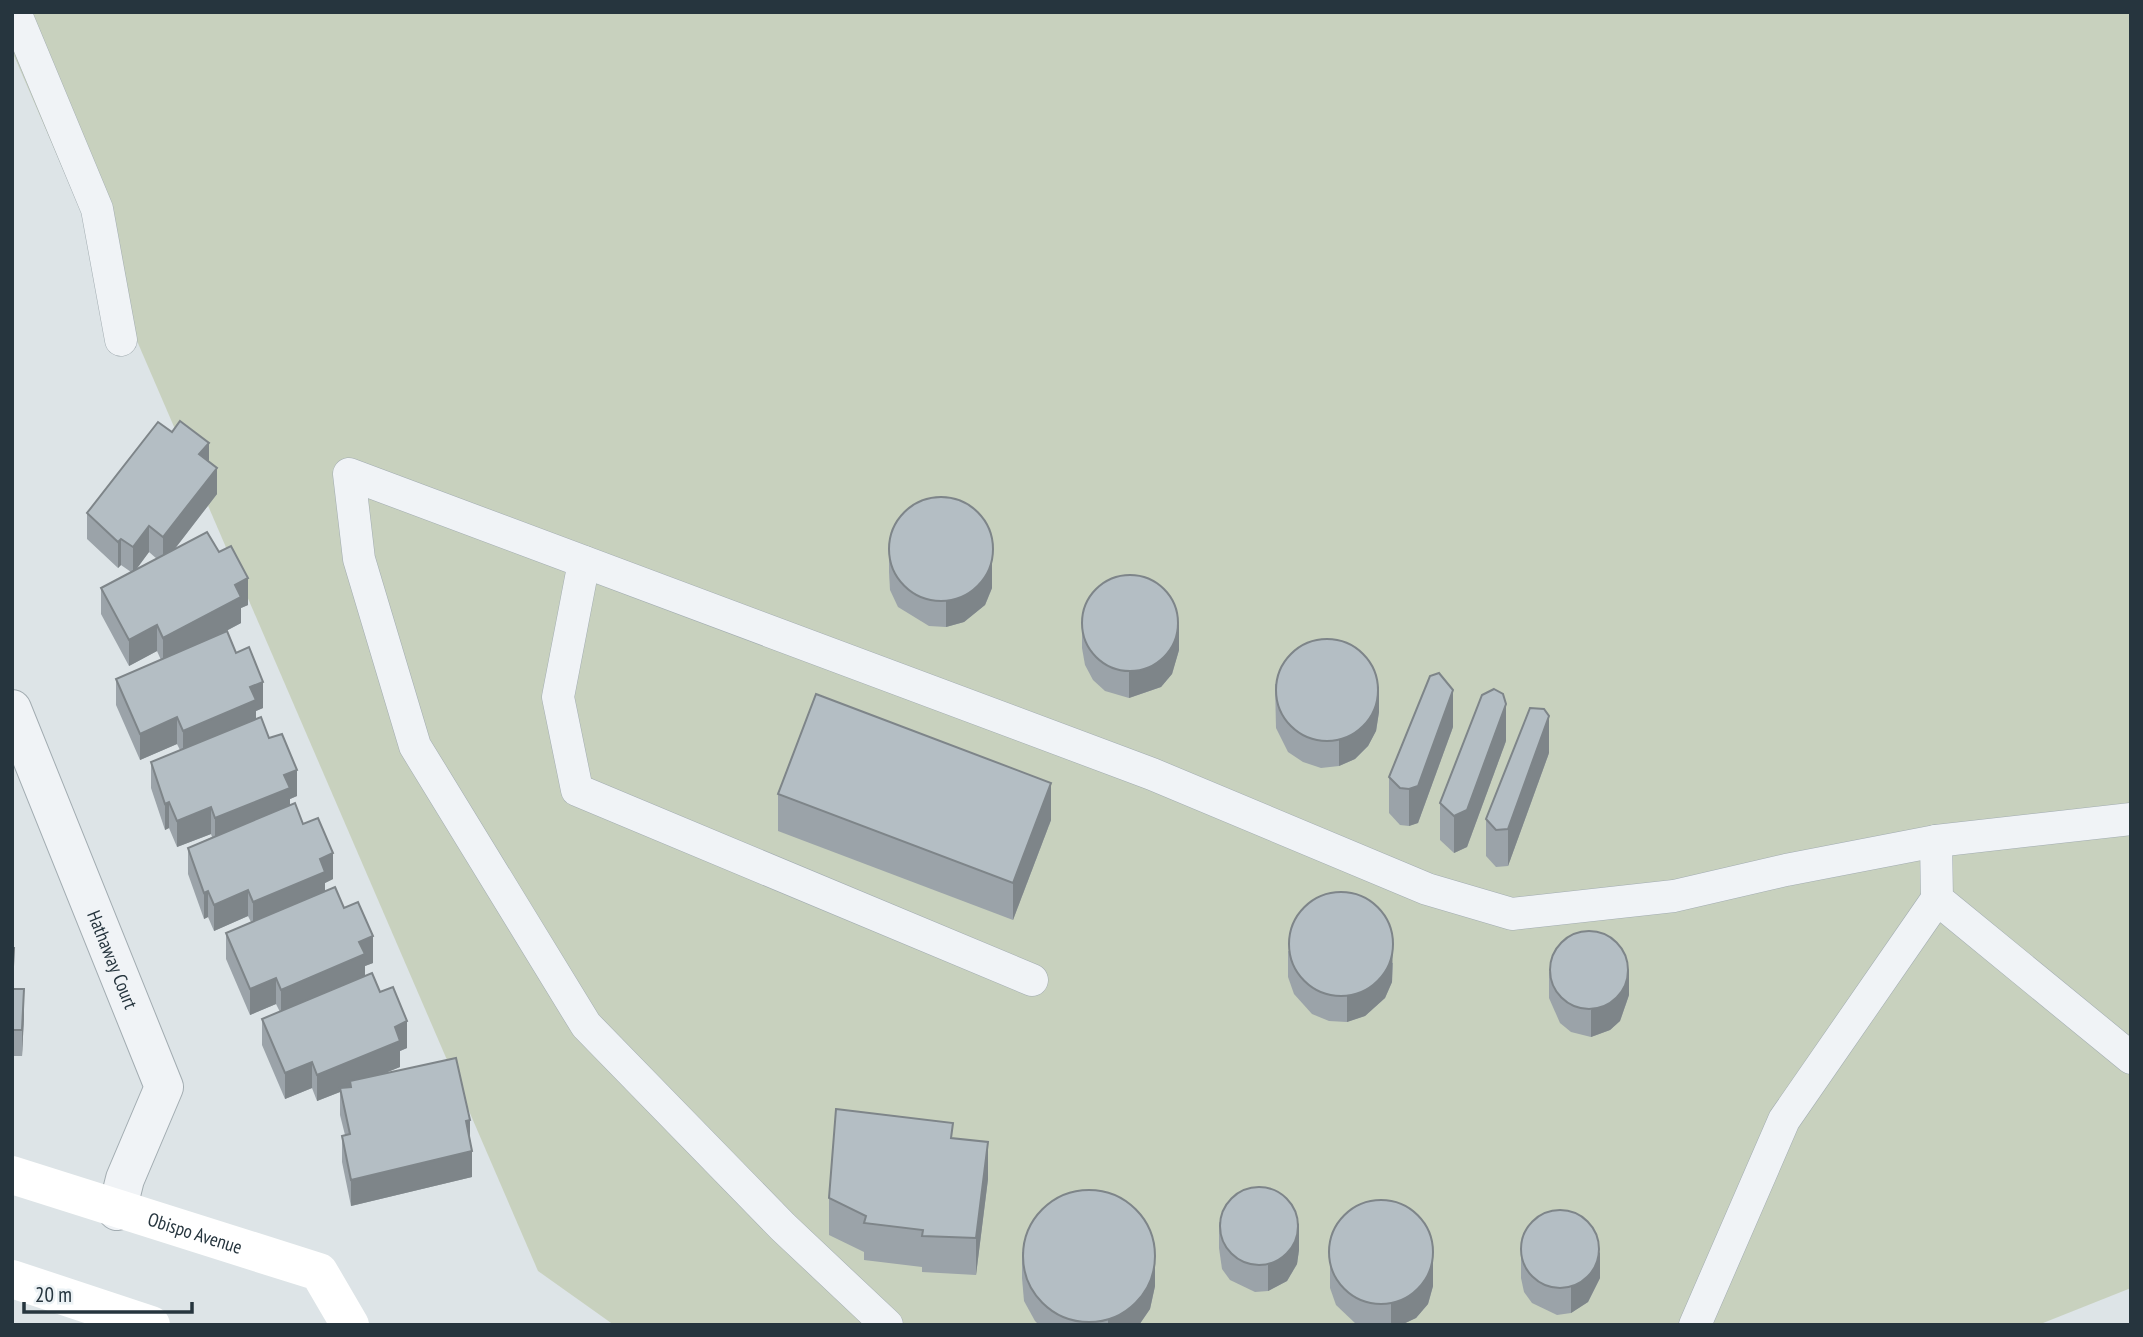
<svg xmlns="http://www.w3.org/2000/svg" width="2143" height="1337" font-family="'PT Sans Narrow',sans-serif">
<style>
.green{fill:#c8d1be}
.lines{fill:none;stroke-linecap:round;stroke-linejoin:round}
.service-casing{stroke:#a2acb1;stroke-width:33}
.minor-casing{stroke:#a2acb1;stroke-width:40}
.service{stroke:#f0f3f6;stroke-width:32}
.minor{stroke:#f0f3f6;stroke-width:38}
.secondary{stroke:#fff;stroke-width:38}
.wall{fill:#9ba3a9;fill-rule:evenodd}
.shaded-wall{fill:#7e8589}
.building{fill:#b4bec4;stroke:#7e8589;stroke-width:2}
.labels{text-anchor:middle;stroke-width:5;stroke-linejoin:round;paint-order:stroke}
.street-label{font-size:19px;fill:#26353e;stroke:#ecf2f5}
</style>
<rect width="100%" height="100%" fill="#dde4e7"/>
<!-- green -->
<path class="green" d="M12,12H2131V1288L2038,1325H614L538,1271L12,51Z"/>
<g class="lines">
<defs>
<g id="service">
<path d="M15,12L97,209L121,340"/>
<path d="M584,562L558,697L577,790L1032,980"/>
<path d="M1936,841L1937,899L2131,1058"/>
<path d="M887,1325L783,1227L586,1025L415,746L359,559L349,474L1152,774L1427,889L1512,914L1674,896L1786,870L1936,841L2131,819"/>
<path d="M1695,1325L1784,1120L1937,899"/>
</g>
<g id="minor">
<path id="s1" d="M12,709L164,1087L125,1179L117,1211"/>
</g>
</defs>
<!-- service casing -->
<use href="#service" class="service-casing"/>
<!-- minor casing -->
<use href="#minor" class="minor-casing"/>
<!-- service -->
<use href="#service" class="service"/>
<!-- minor -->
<use href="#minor" class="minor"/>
<!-- secondary -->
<g class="secondary">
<path id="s2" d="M12,1175L319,1272L350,1325"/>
<path d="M12,1279L151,1325"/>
</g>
</g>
<!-- wall -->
<g class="wall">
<path d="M209,462L217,494L174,550L248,605L241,608V623L219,635L236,653L263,708L256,711V719L269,738L297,796L290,799V805L303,824L333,879L325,883V891L344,908L373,963L365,966V976L380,992L407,1048L400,1051V1067L382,1074L470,1140L472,1177L351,1206L342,1162V1136L345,1135L340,1115V1092L317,1101L312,1088L285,1099L262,1045V1019L280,1012L276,1004L250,1015L226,959V933L251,922L248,916L214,931L208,917L204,919L188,874V848L212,837L211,834L177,847L169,828L165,830L151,788V762L180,750L177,744L140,760L116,705V679L161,660L157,651L129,666L101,614V588L131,572L121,565L118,568L87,539V513ZM149,552L157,559L135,570Z"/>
<path d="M889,546L992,588L985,605L964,622L946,627L929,626L898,607L890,590L889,572Z"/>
<path d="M1082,622L1179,650L1172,674L1161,687L1129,698L1105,691L1093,680L1085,665L1082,648Z"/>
<path d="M1275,684L1379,712L1376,731L1368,746L1355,759L1339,766L1321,768L1303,762L1288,752L1276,728Z"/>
<path d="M1453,727L1418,823L1409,826L1400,825L1389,813V777Z"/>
<path d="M1506,741L1467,847L1454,853L1440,840V803Z"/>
<path d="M1549,753L1508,866L1496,867L1486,856V819Z"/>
<path d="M778,794L1051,820L1013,920L778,831Z"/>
<path d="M12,948L14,974V989L24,1016L22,1056H12Z"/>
<path d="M1288,951L1393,963L1392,982L1385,998L1365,1016L1347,1022L1329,1021L1312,1014L1294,994L1288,977Z"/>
<path d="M1549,972L1629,995L1620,1021L1610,1030L1591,1037L1571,1032L1560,1023L1549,998Z"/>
<path d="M953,1138L988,1179L976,1275L922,1272V1267L864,1260V1252L829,1235V1198Z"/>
<path d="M1219,1222L1299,1250L1297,1264L1287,1281L1268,1291L1255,1292L1230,1280L1222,1269L1219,1248Z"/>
<path d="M1330,1244L1433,1286L1428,1304L1416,1318L1401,1325L1356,1324L1336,1305L1330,1288Z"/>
<path d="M1022,1252L1155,1286L1150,1309L1139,1325H1039L1035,1321L1024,1301L1022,1278Z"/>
<path d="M1521,1252L1600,1278L1588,1302L1571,1313L1557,1315L1532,1303L1524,1292L1521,1278Z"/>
</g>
<!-- shaded-wall -->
<g class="shaded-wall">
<path d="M209,443V469L199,454Z"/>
<path d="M217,468V494L163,564V537Z"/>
<path d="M149,526V552L133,574V547Z"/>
<path d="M121,539V565L118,568V542Z"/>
<path d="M992,562V588L985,605L964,622L946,627V601Z"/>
<path d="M248,578V605L241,608V623L163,664V638L235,585Z"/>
<path d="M1179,624V650L1172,674L1161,687L1129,698V671Z"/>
<path d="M157,625V651L129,666V640Z"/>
<path d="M263,682V708L256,711V726L183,757V731L250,687Z"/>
<path d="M1379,686V712L1376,731L1368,746L1355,759L1339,766V740Z"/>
<path d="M1453,690V727L1418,823L1409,826V789Z"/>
<path d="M1506,704V741L1467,847L1454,853V816Z"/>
<path d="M1549,716V753L1508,866V829Z"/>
<path d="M177,717V744L140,760V734Z"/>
<path d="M297,770V796L290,799V814L215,844V818L284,775Z"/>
<path d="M1051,783V820L1013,920V883Z"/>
<path d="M169,802V828L165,830V804Z"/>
<path d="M211,807V834L177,847V821Z"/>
<path d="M333,853V879L325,883V898L253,928V902L320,859Z"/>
<path d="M248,890V916L214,931V905Z"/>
<path d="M208,891V917L204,919V893Z"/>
<path d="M373,936V963L365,966V980L281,1016V990L359,942Z"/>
<path d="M1393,937L1392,982L1385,998L1365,1016L1347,1022V996Z"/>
<path d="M14,948V974L12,1011V985Z"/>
<path d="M1629,969V995L1620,1021L1610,1030L1591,1037V1010Z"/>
<path d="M276,978V1004L250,1015V989Z"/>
<path d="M24,989V1016L22,1056V1030Z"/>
<path d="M407,1021V1048L400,1051V1067L351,1087L350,1081V1088H340V1092L317,1101V1075L395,1027Z"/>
<path d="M312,1062V1088L285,1099V1073Z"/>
<path d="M470,1120V1146L466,1121Z"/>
<path d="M988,1142V1179L976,1275V1238Z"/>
<path d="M472,1151V1177L351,1206V1180Z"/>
<path d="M1299,1223V1250L1297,1264L1287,1281L1268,1291V1265Z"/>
<path d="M1600,1252V1278L1588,1302L1571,1313V1287Z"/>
<path d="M1155,1260V1286L1150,1309L1139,1325H1108V1320Z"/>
<path d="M1433,1260V1286L1428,1304L1416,1318L1401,1325H1391V1303Z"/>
</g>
<!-- building -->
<g class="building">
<path d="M180,421L209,443L199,454L217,468L163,537L149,526L133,547L121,539L118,542L87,513L158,422L172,432Z"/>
<circle cx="941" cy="549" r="52"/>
<path d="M207,532L219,552L231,546L248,578L235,585L241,597L163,638L157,625L129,640L101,588Z"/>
<circle cx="1130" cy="623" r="48"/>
<path d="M227,631L236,653L249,647L263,682L250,687L256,700L183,731L177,717L140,734L116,679Z"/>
<circle cx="1327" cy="690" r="51"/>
<path d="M1439,673L1453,690L1418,786L1409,789L1400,788L1389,777L1430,676Z"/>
<path d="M1494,689L1503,694L1506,704L1467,810L1454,816L1440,803L1482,695Z"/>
<path d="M816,694L1051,783L1013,883L778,794Z"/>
<path d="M1530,708L1544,709L1549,716L1508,829L1496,830L1486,819Z"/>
<path d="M261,717L269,738L282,734L297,770L284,775L290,788L215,818L211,807L177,821L169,802L165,804L151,762Z"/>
<path d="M295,803L303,824L318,818L333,853L320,859L325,872L253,902L248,890L214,905L208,891L204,893L188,848Z"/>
<path d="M335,887L344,908L358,902L373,936L359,942L365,954L281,990L276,978L250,989L226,933Z"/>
<circle cx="1341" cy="944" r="52"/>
<circle cx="1589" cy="970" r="39"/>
<path d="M12,948H14L12,985Z"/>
<path d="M372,973L380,992L393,987L407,1021L395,1027L400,1041L317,1075L312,1062L285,1073L262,1019Z"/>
<path d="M12,989H24L22,1030H12Z"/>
<path d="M456,1058L470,1120L466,1121L472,1151L351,1180L342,1136L350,1134L340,1088L351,1087L350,1081Z"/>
<path d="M836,1109L953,1123L951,1138L988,1142L976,1238L922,1236L923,1230L864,1223L866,1216L829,1198Z"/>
<circle cx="1259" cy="1226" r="39"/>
<circle cx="1089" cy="1256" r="66"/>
<circle cx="1381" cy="1252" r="52"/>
<circle cx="1560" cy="1249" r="39"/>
</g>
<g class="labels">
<!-- street labels -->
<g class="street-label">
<text dy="7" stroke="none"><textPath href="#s1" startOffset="270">Hathaway Court</textPath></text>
<text dy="7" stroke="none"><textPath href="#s2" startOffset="192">Obispo Avenue</textPath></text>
</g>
</g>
<!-- border -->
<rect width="2143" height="1337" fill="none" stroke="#26353e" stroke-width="28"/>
<!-- scale -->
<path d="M24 1302v10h168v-10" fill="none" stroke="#26353e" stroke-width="3.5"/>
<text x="35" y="1302" font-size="21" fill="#26353e" stroke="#ecf2f5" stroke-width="5" paint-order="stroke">20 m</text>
</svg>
